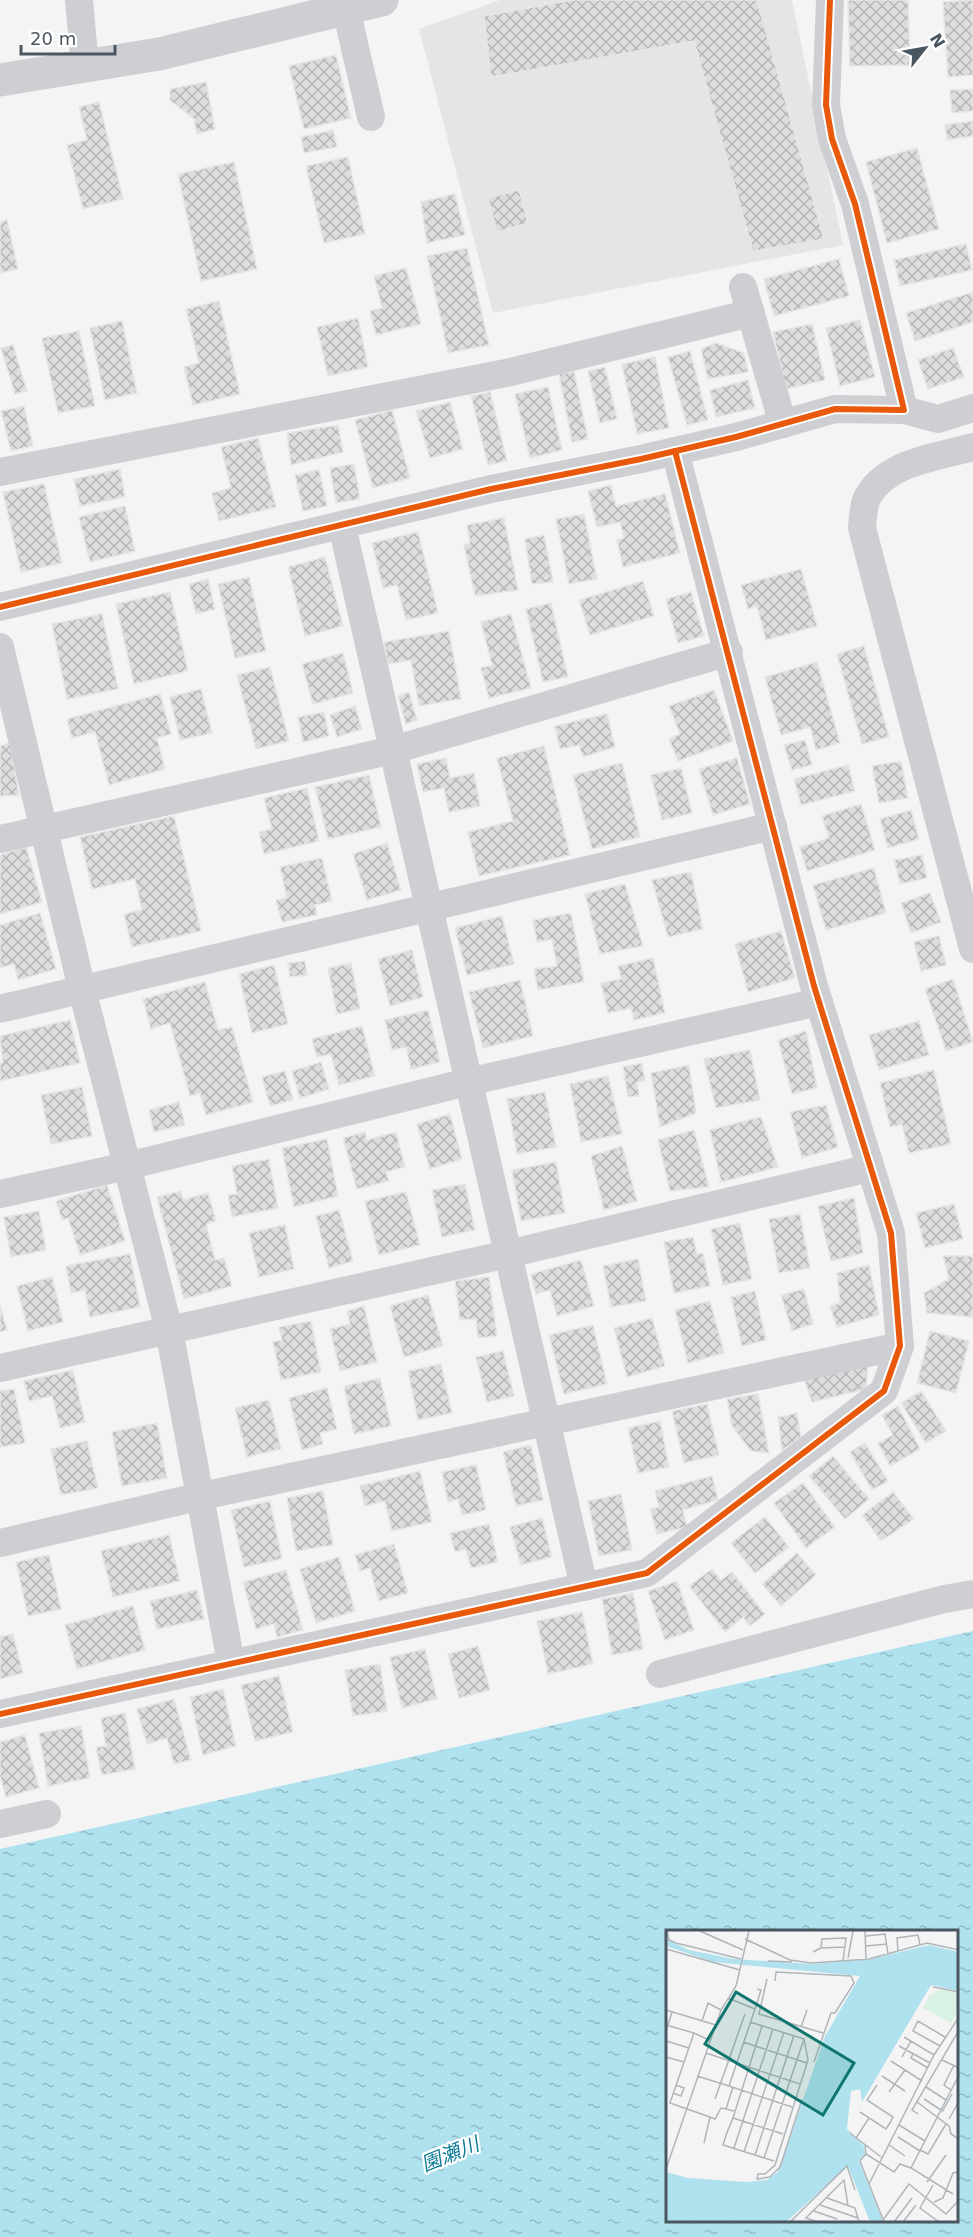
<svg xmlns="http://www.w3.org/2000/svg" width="973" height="2237" font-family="'DejaVu Sans','Noto Sans JP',sans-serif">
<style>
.education{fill:#e6e5e6}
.water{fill:url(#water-ripples);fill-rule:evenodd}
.building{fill:url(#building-cross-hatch);stroke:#e5e6e7;stroke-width:1.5}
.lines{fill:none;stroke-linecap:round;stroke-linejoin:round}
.minor{stroke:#cdcfd2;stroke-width:28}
.tertiary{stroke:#cdcfd2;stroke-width:33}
.cycleway-casing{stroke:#fff;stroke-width:10}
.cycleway{stroke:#e8590c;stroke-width:6}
.labels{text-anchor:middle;stroke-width:4.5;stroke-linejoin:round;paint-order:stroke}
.water-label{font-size:20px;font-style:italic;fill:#0e7c97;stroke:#fff}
.inset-road{fill:none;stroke:#b0b5b9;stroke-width:1.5}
.view{fill:#0f766e;fill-opacity:0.15;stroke:#0f766e;stroke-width:3}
.inset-edge{fill:none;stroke:#4a5660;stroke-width:3}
</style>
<defs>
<pattern id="water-ripples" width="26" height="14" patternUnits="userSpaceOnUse" patternTransform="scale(1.5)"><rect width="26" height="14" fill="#afe2ee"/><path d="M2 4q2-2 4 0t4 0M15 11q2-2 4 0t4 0" fill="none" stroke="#90bac4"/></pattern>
<pattern id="building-cross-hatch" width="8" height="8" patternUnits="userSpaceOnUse" patternTransform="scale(1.5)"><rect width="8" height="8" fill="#ddddde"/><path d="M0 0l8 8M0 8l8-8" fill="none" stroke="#b5b6b7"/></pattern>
</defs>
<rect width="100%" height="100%" fill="#f4f4f4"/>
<!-- education -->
<path class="education" d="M500,0H792L843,245L493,313L419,29Z"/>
<!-- water -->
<path class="water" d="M973,1631V2237H0V1849ZM667,1931H956V2220H667Z"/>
<!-- building -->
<g class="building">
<path d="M572,0H757L824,239L753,251L694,41L491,77L484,16Z"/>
<path d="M848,0H908L910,65L850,66Z"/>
<path d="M973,0V75L948,77L943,2Z"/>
<path d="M336,55L351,118L304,129L289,66Z"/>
<path d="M206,82L215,129L197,134L194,119L170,100V89Z"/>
<path d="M973,89V111L952,113L950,90Z"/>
<path d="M99,102L123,199L83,209L67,145L87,140L79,107Z"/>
<path d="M973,121V136L947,140L945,125Z"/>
<path d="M333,130L337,147L304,153L301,137Z"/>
<path d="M917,148L939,229L887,243L866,162Z"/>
<path d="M348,157L365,234L324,243L306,166Z"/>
<path d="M234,162L257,269L201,281L178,174Z"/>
<path d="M519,190L528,223L497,232L488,198Z"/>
<path d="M455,194L465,235L427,243L421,202Z"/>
<path d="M7,220L18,269L0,273V222Z"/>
<path d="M966,244L972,270L900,286L894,260Z"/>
<path d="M467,248L489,345L448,353L427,256Z"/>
<path d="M839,259L849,296L774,316L764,279Z"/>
<path d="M406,268L421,324L376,335L370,311L382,308L374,276Z"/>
<path d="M973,292V322L915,341L906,313Z"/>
<path d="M219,301L240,394L193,405L184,367L199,363L186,309Z"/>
<path d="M358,318L368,367L328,376L317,327Z"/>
<path d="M860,320L875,377L840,386L826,328Z"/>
<path d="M122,321L137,393L105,400L90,328Z"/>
<path d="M812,324L825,380L786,389L773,332Z"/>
<path d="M79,331L95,406L58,413L42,338Z"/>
<path d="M716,343L744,353L748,372L708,379L701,349Z"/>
<path d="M13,345L27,391L15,394L1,348Z"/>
<path d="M953,348L964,377L928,389L918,360Z"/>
<path d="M690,351L708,420L687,425L668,357Z"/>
<path d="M655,357L669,428L637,434L622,364Z"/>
<path d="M605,367L617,419L600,423L588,371Z"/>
<path d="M574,371L588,439L572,442L559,374Z"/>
<path d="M748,380L755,408L716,417L710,390Z"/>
<path d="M548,387L562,450L530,458L515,394Z"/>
<path d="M490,392L507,461L488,465L471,396Z"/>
<path d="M450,402L463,449L430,458L416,411Z"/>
<path d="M24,406L33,446L11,451L1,411Z"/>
<path d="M392,410L410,478L373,488L355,420Z"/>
<path d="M338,425L343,452L291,465L287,433Z"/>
<path d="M258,438L276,507L219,521L212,493L231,488L221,447Z"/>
<path d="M354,464L360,499L336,503L330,468Z"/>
<path d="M120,469L125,497L80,506L74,479Z"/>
<path d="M319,470L327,506L303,511L295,475Z"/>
<path d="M44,484L62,563L21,572L3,492Z"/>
<path d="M611,485L616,506L665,494L680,553L623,567L617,540L624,538L620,522L597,527L588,491Z"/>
<path d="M125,506L135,551L90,562L79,517Z"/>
<path d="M584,514L597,579L569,584L556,519Z"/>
<path d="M504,518L518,590L475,596L464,545L470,543L467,525Z"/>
<path d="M418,532L438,613L406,620L397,585L383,588L372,543Z"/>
<path d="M544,535L553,582L532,584L525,539Z"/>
<path d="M325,557L343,626L305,636L288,567Z"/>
<path d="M801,569L817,626L766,640L757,606L748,609L741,585Z"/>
<path d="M249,577L266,651L235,658L218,584Z"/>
<path d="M208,579L215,609L196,614L189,584Z"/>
<path d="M643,581L654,616L590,635L579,600Z"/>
<path d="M170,592L188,671L134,684L116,604Z"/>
<path d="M691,592L704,636L678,643L666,599Z"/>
<path d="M551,603L568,677L543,682L526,609Z"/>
<path d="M102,614L118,689L67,699L52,624Z"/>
<path d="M511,614L531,688L489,698L481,668L492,665L481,622Z"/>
<path d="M449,631L461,699L419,706L411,660L388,664L384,642Z"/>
<path d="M864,646L889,737L862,744L837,654Z"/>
<path d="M343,653L353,693L313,704L302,664Z"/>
<path d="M817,662L840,743L816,750L810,727L781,735L765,677Z"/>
<path d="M270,667L289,741L256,749L237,675Z"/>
<path d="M201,689L212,733L180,740L170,697Z"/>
<path d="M714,690L733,741L678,761L669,739L680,734L669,706Z"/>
<path d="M409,692L417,720L406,724L398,696Z"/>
<path d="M160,694L171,734L157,738L165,769L109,785L95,732L72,738L67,719Z"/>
<path d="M355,706L362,729L337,737L330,715Z"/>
<path d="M324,712L329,736L303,742L298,717Z"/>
<path d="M607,714L615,747L583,757L579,745L560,749L555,726Z"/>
<path d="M805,740L812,765L792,770L784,745Z"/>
<path d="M10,743L19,795L0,796V746Z"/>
<path d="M544,746L570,855L479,876L468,832L513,821L497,758Z"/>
<path d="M446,758L450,778L474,773L480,806L449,812L444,788L423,792L417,764Z"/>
<path d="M737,758L750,804L713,815L699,769Z"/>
<path d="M901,761L908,798L879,803L872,766Z"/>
<path d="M622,763L640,837L592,849L573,775Z"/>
<path d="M848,765L855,791L801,805L794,779Z"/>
<path d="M681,768L692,813L662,820L651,775Z"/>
<path d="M369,775L381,827L328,839L315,787Z"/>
<path d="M307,788L319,841L264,854L259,832L272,829L264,798Z"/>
<path d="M861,804L875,850L807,871L800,847L829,838L822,816Z"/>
<path d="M911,810L919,839L888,848L880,819Z"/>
<path d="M174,816L201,931L132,947L124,914L142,910L135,879L92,889L80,837Z"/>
<path d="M387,843L401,890L367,900L353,854Z"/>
<path d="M26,847L42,902L0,914V855Z"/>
<path d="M922,855L927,878L900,884L894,860Z"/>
<path d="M322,858L332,901L315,905L317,915L282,922L276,900L287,898L280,867Z"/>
<path d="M874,868L886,913L826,930L813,885Z"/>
<path d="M691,872L703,929L668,937L652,880Z"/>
<path d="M625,884L643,946L600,954L585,894Z"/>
<path d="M930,893L941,922L911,933L901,903Z"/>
<path d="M40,913L56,969L18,980L14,964L0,968V925Z"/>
<path d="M571,913L584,982L538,990L534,969L557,966L552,939L537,942L533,920Z"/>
<path d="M502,916L514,964L467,975L455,928Z"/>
<path d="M781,931L795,978L748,992L735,944Z"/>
<path d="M939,936L946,965L921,971L914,942Z"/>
<path d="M412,950L423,997L390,1006L378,959Z"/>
<path d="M653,958L665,1013L634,1020L631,1008L608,1013L601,983L621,979L618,966Z"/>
<path d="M305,961L307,975L290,977L288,963Z"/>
<path d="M351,963L360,1009L337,1014L328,968Z"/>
<path d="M274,965L288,1024L252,1033L239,974Z"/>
<path d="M953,979L973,1042L946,1051L925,989Z"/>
<path d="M520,980L533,1036L483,1048L469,992Z"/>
<path d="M205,982L218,1030L232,1027L253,1102L206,1115L200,1093L190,1096L170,1023L151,1029L143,999Z"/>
<path d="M428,1010L440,1062L411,1069L406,1047L392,1050L385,1020Z"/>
<path d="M70,1020L80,1063L0,1081V1063L3,1062L0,1036Z"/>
<path d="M919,1021L929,1055L879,1070L869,1035Z"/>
<path d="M362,1026L375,1076L339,1085L331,1054L317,1057L312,1039Z"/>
<path d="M806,1031L817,1088L792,1094L778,1040Z"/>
<path d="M750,1050L760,1100L716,1108L704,1059Z"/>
<path d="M321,1062L329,1089L300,1098L292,1071Z"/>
<path d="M642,1063L645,1081L637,1082L639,1096L628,1097L623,1067Z"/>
<path d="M689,1065L696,1113L660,1127L651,1073Z"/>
<path d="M934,1070L951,1144L909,1153L902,1124L890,1127L880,1083Z"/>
<path d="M285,1071L293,1100L270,1106L262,1077Z"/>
<path d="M608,1076L622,1134L581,1142L570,1084Z"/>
<path d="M82,1087L92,1136L51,1144L41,1095Z"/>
<path d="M545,1092L556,1147L517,1154L507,1099Z"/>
<path d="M179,1102L185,1125L154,1132L149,1110Z"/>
<path d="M826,1105L838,1147L802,1158L790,1112Z"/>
<path d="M450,1114L462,1159L430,1169L417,1124Z"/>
<path d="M761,1117L778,1167L721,1182L710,1130Z"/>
<path d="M694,1130L709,1187L670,1191L658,1140Z"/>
<path d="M365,1132L367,1140L396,1132L405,1167L386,1172L389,1181L357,1189L343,1138Z"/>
<path d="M327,1139L338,1196L294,1207L282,1148Z"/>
<path d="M622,1146L637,1201L604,1210L591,1156Z"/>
<path d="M269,1159L278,1208L232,1217L228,1195L237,1194L232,1166Z"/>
<path d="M556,1162L565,1213L521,1221L512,1170Z"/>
<path d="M465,1184L475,1230L442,1237L432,1190Z"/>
<path d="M107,1185L125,1241L80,1255L68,1218L62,1220L56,1201Z"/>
<path d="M181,1191L183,1200L208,1193L216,1221L206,1224L215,1260L224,1258L232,1286L184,1299L157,1197Z"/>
<path d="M406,1192L420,1245L379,1255L365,1201Z"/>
<path d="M854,1198L863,1253L831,1261L818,1206Z"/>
<path d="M954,1204L963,1239L925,1248L916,1213Z"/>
<path d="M339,1210L353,1261L329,1268L316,1216Z"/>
<path d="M39,1211L46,1250L11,1257L4,1217Z"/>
<path d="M800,1214L810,1268L779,1273L769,1219Z"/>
<path d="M740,1223L752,1279L723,1285L711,1229Z"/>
<path d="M285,1225L294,1269L259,1277L249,1233Z"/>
<path d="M693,1237L697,1254L703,1253L710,1286L674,1293L664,1242Z"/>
<path d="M130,1254L140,1307L90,1317L85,1290L71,1293L66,1266Z"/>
<path d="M943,1256H973V1317L927,1313L924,1293L949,1279Z"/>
<path d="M638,1259L646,1301L611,1307L603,1266Z"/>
<path d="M581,1260L594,1306L557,1316L550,1290L536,1294L531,1274Z"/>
<path d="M869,1265L879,1315L837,1327L830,1306L840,1303L837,1273Z"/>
<path d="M52,1277L63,1322L28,1331L17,1286Z"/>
<path d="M489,1277L497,1336L478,1338L476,1319L460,1320L455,1281Z"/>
<path d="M804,1289L813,1324L792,1331L781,1295Z"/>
<path d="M755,1291L766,1340L742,1346L731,1297Z"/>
<path d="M428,1295L443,1346L404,1357L390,1306Z"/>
<path d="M710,1301L724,1353L688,1363L675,1310Z"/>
<path d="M0,1305L7,1330L0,1332Z"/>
<path d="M364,1306L377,1362L340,1371L330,1329L350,1324L347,1311Z"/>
<path d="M652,1318L665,1366L627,1377L614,1328Z"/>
<path d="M311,1321L321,1372L281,1380L273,1342L282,1340L279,1327Z"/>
<path d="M593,1325L607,1384L564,1394L549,1335Z"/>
<path d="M930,1331L969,1341L956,1393L917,1383Z"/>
<path d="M503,1351L514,1396L487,1402L476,1357Z"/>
<path d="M868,1362L866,1389L812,1402L803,1376Z"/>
<path d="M441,1364L452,1413L418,1420L408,1371Z"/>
<path d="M73,1370L85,1422L60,1428L52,1396L29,1401L24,1381Z"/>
<path d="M380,1378L391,1426L354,1434L344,1386Z"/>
<path d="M327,1388L337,1429L320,1433L323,1444L302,1450L289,1398Z"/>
<path d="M14,1389L25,1443L0,1447V1391Z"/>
<path d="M921,1391L946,1431L926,1443L901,1403Z"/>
<path d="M758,1394L769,1453L751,1451L732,1426L727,1399Z"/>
<path d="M269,1400L281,1449L247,1457L235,1408Z"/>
<path d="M707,1404L719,1455L684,1463L672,1411Z"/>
<path d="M898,1406L920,1449L890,1466L878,1443L893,1435L882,1415Z"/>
<path d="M797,1413L801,1438L782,1450L778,1417Z"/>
<path d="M660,1421L669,1467L638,1473L628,1428Z"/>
<path d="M157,1423L167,1478L122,1486L112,1432Z"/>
<path d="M87,1441L98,1488L61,1495L51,1449Z"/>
<path d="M865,1443L888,1481L872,1490L850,1452Z"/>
<path d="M531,1445L543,1500L516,1506L503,1452Z"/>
<path d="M833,1456L869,1499L845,1519L809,1476Z"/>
<path d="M476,1465L486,1510L462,1515L458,1499L448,1502L442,1472Z"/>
<path d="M420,1471L432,1522L392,1531L385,1501L365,1506L360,1486Z"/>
<path d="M712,1476L718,1500L683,1510L687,1527L657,1534L650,1509L659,1507L655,1491Z"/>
<path d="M803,1483L835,1527L806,1548L774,1503Z"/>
<path d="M323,1491L333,1545L296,1551L287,1498Z"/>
<path d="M893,1492L914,1519L881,1541L862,1515Z"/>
<path d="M621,1494L632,1550L599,1556L588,1501Z"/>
<path d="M270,1501L282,1559L244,1567L231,1510Z"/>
<path d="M765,1517L789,1547L755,1573L731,1543Z"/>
<path d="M542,1518L552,1557L521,1565L510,1527Z"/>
<path d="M489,1524L498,1562L471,1568L466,1549L455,1552L450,1533Z"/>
<path d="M169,1535L180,1581L113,1597L101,1551Z"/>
<path d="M394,1544L408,1593L379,1601L370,1568L360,1571L355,1555Z"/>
<path d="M797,1553L816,1575L781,1606L762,1584Z"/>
<path d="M49,1555L61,1609L28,1616L16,1562Z"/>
<path d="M339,1557L355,1611L316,1623L300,1569Z"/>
<path d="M712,1569L721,1580L732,1572L765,1614L750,1626L743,1617L725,1632L689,1586Z"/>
<path d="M286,1570L303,1630L277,1637L274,1624L256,1629L243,1582Z"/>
<path d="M677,1581L694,1630L665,1640L648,1591Z"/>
<path d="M197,1590L204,1619L157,1629L150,1601Z"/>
<path d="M633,1593L643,1649L612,1655L602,1599Z"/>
<path d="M133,1606L145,1650L77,1669L65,1625Z"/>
<path d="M582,1612L593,1664L548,1674L537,1621Z"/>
<path d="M13,1634L23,1673L0,1679V1637Z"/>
<path d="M478,1646L490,1690L459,1698L448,1654Z"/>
<path d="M425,1649L437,1699L402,1708L390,1657Z"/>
<path d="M380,1664L387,1711L353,1716L345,1670Z"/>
<path d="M279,1676L293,1732L255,1741L241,1685Z"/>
<path d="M223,1689L236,1746L203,1755L190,1697Z"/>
<path d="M174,1699L191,1760L174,1764L167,1738L147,1744L137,1709Z"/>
<path d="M125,1713L135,1769L102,1775L96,1747L106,1746L101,1718Z"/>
<path d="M81,1726L90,1778L48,1786L39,1733Z"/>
<path d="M25,1735L39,1788L6,1797L0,1776V1742Z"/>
</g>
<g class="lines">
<!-- minor -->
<g class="minor">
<path d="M79,0L85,66"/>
<path d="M346,9L371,117"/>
<path d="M743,287L783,424"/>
<path d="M904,410L938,419L973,408"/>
<path d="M973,447C937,457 884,462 866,500C863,509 863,518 862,528L973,949"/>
<path d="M0,472L511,372L751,313"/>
<path d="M342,526L584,1587"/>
<path d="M0,607L491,489L641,459L736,437L835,409L904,410L855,204L832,139L826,105L830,0"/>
<path d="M0,647L82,989L169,1330L231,1663"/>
<path d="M0,839L393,750L729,652"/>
<path d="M0,1009L773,826"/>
<path d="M0,1194L127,1166L468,1082L819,1002"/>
<path d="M0,1368L508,1254L870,1168"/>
<path d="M0,1543L202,1496L900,1346"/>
<path d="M660,1674L944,1599L973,1594"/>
<path d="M0,1714L647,1573L884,1391L900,1346L891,1233L814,986L675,451"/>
<path d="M0,1824L47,1814"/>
</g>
<!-- tertiary -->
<path class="tertiary" d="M0,80L159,54L382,0"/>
<defs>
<g id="cycleway">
<path d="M0,607L491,489L641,459L736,437L835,409L904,410L855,204L832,139L826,105L830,0"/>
<path d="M0,1714L647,1573L884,1391L900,1346L891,1233L814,986L675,451"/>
</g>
</defs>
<!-- cycleway casing -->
<use href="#cycleway" class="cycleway-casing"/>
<!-- cycleway -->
<use href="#cycleway" class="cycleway"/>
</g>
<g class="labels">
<!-- water labels -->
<g class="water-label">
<text transform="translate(450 2154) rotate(-22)" y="7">園瀬川</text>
</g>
</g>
<!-- overview -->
<g transform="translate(666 1930)">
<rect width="292" height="292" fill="#f4f4f4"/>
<path d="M273,60L292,62V82L285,93L257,78L263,66Z" fill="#daf2e3"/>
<path d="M0,9L23,20L68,29L147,34L205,29L263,15L292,22V61L265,55L196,172L194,159L185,161L181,199L198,216L199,224L193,231L217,292H204L182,236L120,292H0V242L22,248L80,252L101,250L112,242L159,106L194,46L47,32L0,16Z" fill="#afe2ee"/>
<path class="inset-road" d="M1,1L3,10L10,13L75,29M34,1L77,20M199,1L200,29M200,6L219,4L222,24M79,9L124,30L145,33L203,29L261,13L293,20M200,16L221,14M155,18L179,17M0,19L74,40M232,21L231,8L252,5L254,15M147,22L155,18L156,9L180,8L177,31M182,28L187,1M102,31L126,32M101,49L93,84L157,103M109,51L110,42L185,46L188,53L169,83H165L148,132M267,57L293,62M89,79L95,60L91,59M0,80L50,95M36,91L42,73L55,80M84,92L138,109L142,130L109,235L99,244H92L91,249L104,247L114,237L136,169M0,95L28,103M135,97L141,80M0,101L6,82M238,107L268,125M0,111L23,118M77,112L141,133M233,116L264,133M274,116L247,101L252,91L279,107M40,123L134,154M247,124L245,128L262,138M0,127L18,132M236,127L245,111M276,130L293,138M225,131L256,151M31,146L63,156L89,79L62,68M216,146L239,161M63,156L126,177M67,157L60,179L68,181M260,157L280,170M285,160L278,155L288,135M223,162L239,140M7,163L15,166L18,158L10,155M49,169L79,84M258,169L275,180M251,172L283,196L285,204L293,209M194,182L220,199L224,193L227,187L201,170L211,155M276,182L286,164M252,184L246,180L293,100M44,187L4,173L28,103L45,111M67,188L96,96M283,189L293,171M233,195L259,211M184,203L215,227M232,207L254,221M190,208L203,188M38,213L44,187L49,189L55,178L60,179M199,215L200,224L228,242L234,234L245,238M223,215L239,226M68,218L107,99M254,220L262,224L280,194M78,222L118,102M200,224L194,231L203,254M89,225L128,105M98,228L138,109M108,231L57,215L60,205L67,188L117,204M0,239L55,80L70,56L83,1M261,252L280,225M267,255L254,278L273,292M287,264L245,238L293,145M161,268L189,278L193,292M268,272L277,268L287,243L293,242M154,275L192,288M148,281L171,289M217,290L243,254L280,284L293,270M124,292L181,236L189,260M151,292L140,288L178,250L182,276M218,292L203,254L268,125L293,87M228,292L246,268M237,292L250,275"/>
<path class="view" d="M70,62L188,133L157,185L39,114Z"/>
<rect width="292" height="292" class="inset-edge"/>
</g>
<!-- north arrow -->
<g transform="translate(925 48) rotate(59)" stroke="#ffffff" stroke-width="4.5" paint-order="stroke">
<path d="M0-4.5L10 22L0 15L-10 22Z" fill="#4a5660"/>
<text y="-9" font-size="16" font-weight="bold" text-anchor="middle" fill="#4a5660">N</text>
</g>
<!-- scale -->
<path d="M21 45v9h94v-9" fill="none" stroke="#4a5660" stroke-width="3"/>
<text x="30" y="45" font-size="18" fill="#4a5660" stroke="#ffffff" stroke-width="4.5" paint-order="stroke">20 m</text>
</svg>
